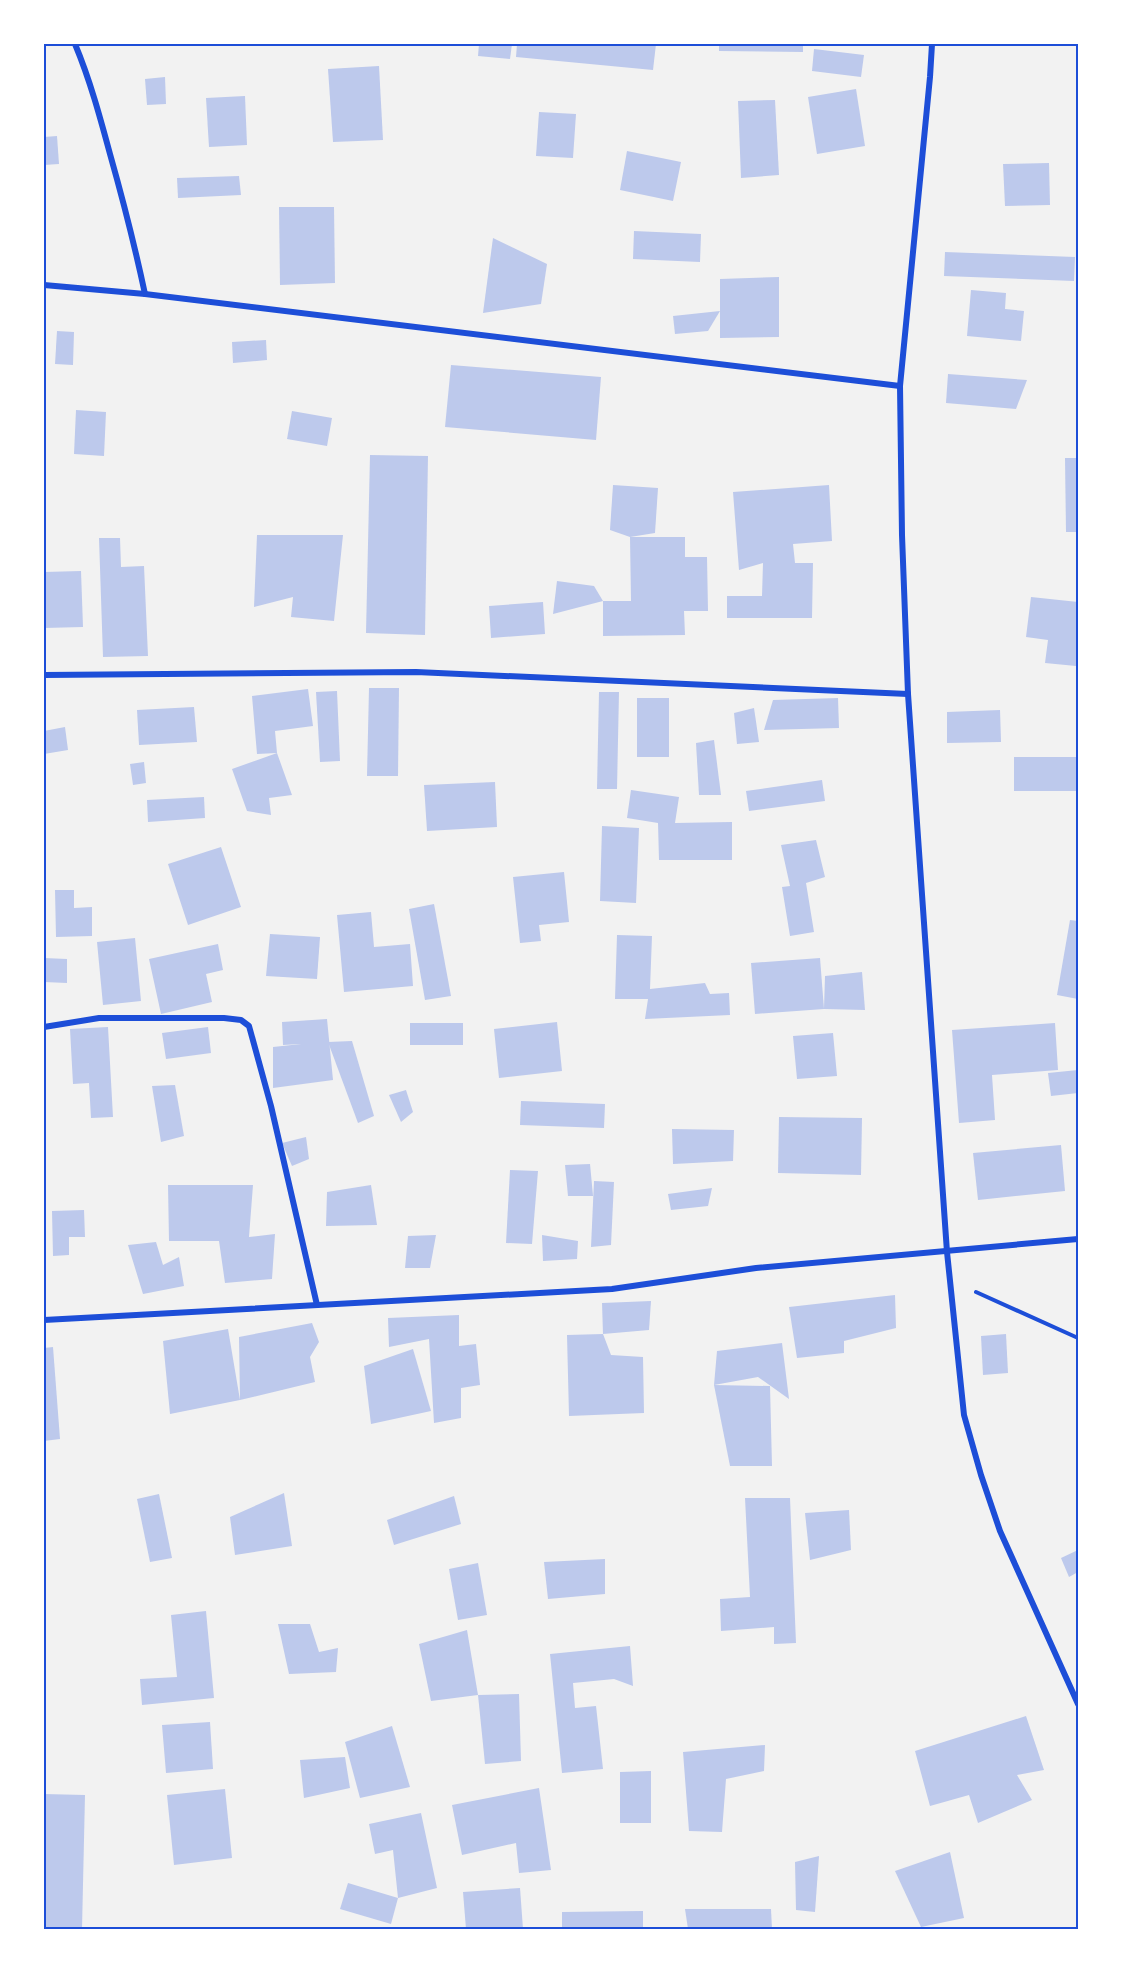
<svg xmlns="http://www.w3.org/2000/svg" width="1122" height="1973" font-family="Barlow,sans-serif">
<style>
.building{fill:#bdc9ec}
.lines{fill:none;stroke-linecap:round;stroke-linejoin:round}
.path{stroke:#1d4ed8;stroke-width:4}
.minor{stroke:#1d4ed8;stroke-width:6}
.neatline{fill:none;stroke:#1d4ed8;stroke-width:2}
</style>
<rect width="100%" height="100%" fill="#f2f2f2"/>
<!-- building -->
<g class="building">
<path d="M479,44H512L510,59L478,56Z"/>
<path d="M517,44H656L653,70L516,57Z"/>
<path d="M719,44H803V52L719,51Z"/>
<path d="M814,49L864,55L861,77L812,71Z"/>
<path d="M379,66L383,140L333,142L328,69Z"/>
<path d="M165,77L166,104L147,105L145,79Z"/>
<path d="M856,89L865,146L817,154L808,97Z"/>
<path d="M245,96L247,145L209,147L206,98Z"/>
<path d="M775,100L779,175L741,178L738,101Z"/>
<path d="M539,112L576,114L573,158L536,156Z"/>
<path d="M57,136L59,164L44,165V137Z"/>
<path d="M627,151L681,162L673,201L620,190Z"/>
<path d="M1049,163L1050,205L1005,206L1003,164Z"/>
<path d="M239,176L241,195L178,198L177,178Z"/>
<path d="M279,207H334L335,283L280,285Z"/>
<path d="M634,231L701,234L700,262L633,259Z"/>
<path d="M493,238L547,264L541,304L483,313Z"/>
<path d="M945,252L1075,257L1074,281L944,276Z"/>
<path d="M779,277V337L720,338V279Z"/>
<path d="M971,290L1006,293L1005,309L1024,311L1021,341L967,336Z"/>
<path d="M720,311L708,331L675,334L673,316Z"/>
<path d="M57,331L74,332L73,365L55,364Z"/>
<path d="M266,340L267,360L233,363L232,342Z"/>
<path d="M451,365L601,377L596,440L445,427Z"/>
<path d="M948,374L1027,380L1016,409L946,403Z"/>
<path d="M76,410L106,412L104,456L74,454Z"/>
<path d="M292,411L332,418L327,446L287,439Z"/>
<path d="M370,455L428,456L425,635L366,633Z"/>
<path d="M1065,458H1078V532H1066Z"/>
<path d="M613,485L658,488L655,533L630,537L610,530Z"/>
<path d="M829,485L832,541L793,544L795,563H813L812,618H727V596H762L763,563L739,570L733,492Z"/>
<path d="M257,535H343L334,621L291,617L293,597L254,607Z"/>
<path d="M630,537H685V557H707L708,611H684L685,635L603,636V601H631Z"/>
<path d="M99,538H120L121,567L144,566L148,656L103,657Z"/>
<path d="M81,571L83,627L44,628V572Z"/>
<path d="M557,581L594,586L603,601L553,614Z"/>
<path d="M1031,597L1078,602V641L1076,666L1045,663L1048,640L1026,637Z"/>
<path d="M543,602L545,634L491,638L489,606Z"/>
<path d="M369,688H399L398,776H367Z"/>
<path d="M308,689L313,726L275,731L277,753L257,754L252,696Z"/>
<path d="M337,691L340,761L320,762L316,692Z"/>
<path d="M599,692H619L617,789H597Z"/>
<rect x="637" y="698" width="32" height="59"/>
<path d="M838,698L839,728L764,730L773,700Z"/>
<path d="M194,707L197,742L139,745L137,710Z"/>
<path d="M754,708L759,742L737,744L734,713Z"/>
<path d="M1000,710L1001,742L947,743V712Z"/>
<path d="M65,727L68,750L44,754V731Z"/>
<path d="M714,740L721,795H699L696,743Z"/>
<path d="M277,753L292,795L269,798L271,815L247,811L232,769Z"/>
<rect x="1014" y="757" width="64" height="34"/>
<path d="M144,762L146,783L133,785L130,764Z"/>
<path d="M822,780L825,801L749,811L746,791Z"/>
<path d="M495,782L497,827L427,831L424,785Z"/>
<path d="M631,790L679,797L675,823L732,822V860H659L658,823L627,818Z"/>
<path d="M204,797L205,818L148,822L147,800Z"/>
<path d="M602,826L639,828L636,903L600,901Z"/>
<path d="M816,840L825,877L806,883L814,932L790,936L782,887L790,886L781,845Z"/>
<path d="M221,847L241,907L188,925L168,864Z"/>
<path d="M564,872L569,922L539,925L541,941L520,943L513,877Z"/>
<path d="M55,890H74V908L92,907V936L56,937Z"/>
<path d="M434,904L451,996L425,1000L409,909Z"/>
<path d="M371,912L374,947L410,944L413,986L344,992L337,915Z"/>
<path d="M1070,920L1078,921V999L1057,995Z"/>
<path d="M270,934L320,937L317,979L266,976Z"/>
<path d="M617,935L652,936L650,989L705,983L710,994L729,993L730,1015L645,1019L648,999H615Z"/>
<path d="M135,938L141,1001L103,1005L97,942Z"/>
<path d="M218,944L223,970L206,974L212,1002L161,1014L149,959Z"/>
<path d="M44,958L67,959V983L44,982Z"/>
<path d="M820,958L824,1009L755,1014L751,963Z"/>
<path d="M862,972L865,1010L824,1009L825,976Z"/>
<path d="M327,1019L333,1080L273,1088V1047L301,1044L283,1045L282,1022Z"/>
<path d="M557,1022L562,1071L499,1078L494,1029Z"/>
<rect x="410" y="1023" width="53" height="22"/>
<path d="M1055,1023L1058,1070L992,1075L995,1120L959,1123L952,1030Z"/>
<path d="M108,1027L113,1117L91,1118L89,1083L73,1084L70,1029Z"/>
<path d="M208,1027L211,1053L166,1059L162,1033Z"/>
<path d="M833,1033L837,1076L797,1079L793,1036Z"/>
<path d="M352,1041L374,1116L358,1123L328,1042Z"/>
<path d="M1078,1070V1093L1051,1096L1048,1073Z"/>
<path d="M175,1085L184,1136L161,1142L152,1086Z"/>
<path d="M406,1090L413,1112L401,1122L389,1095Z"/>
<path d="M521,1101L605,1104L604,1128L520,1125Z"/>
<path d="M779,1117L862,1118L861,1175L778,1173Z"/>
<path d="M672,1129L734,1130L733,1161L673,1164Z"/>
<path d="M306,1137L309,1159L292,1166L282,1143Z"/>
<path d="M1061,1145L1065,1191L978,1200L973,1153Z"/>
<path d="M590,1164L593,1196H568L565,1165Z"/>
<path d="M510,1170L538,1171L532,1244L506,1243Z"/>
<path d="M594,1181L614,1182L611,1245L591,1247Z"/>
<path d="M168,1185H253L249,1237L275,1234L272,1279L225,1283L219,1241H169Z"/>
<path d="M371,1185L377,1225L326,1226L327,1192Z"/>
<path d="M712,1188L708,1206L671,1210L668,1194Z"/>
<path d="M84,1210L85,1237H69V1255L53,1256L52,1211Z"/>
<path d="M436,1235L430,1268H405L408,1236Z"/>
<path d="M542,1235L578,1241L577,1259L543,1261Z"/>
<path d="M156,1242L163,1265L179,1257L184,1286L143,1294L128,1245Z"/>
<path d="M895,1295L896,1328L844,1341V1353L797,1358L789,1307Z"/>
<path d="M651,1301L649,1330L603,1334L602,1303Z"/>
<path d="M459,1315V1346L476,1344L480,1385L461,1388V1418L434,1423L429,1339L389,1347L388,1318Z"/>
<path d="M312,1323L319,1342L310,1357L315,1382L240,1400L239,1337Z"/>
<path d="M228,1329L240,1400L170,1414L163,1341Z"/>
<path d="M603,1334L611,1355L643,1357L644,1413L569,1416L567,1335Z"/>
<path d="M1006,1334L1008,1373L983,1375L981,1336Z"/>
<path d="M782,1343L789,1399L758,1377L714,1385L717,1351Z"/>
<path d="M53,1347L60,1439L44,1441V1348Z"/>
<path d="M413,1349L431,1411L371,1424L364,1366Z"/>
<path d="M714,1385L770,1386L772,1466H730Z"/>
<path d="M284,1493L292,1546L235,1555L230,1517Z"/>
<path d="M159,1494L172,1558L150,1562L137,1499Z"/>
<path d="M454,1496L461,1524L394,1545L387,1520Z"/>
<path d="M745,1498H790L796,1643L774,1644V1627L721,1631L720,1599L750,1597Z"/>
<path d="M849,1510L851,1550L810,1560L805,1513Z"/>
<path d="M1078,1550V1572L1069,1577L1061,1558Z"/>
<path d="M605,1559V1594L548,1599L544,1562Z"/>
<path d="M478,1563L487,1615L458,1620L449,1569Z"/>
<path d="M206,1611L214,1698L142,1705L140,1679L177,1677L171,1615Z"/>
<path d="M278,1624H310L319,1652L338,1648L336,1672L289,1674Z"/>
<path d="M467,1630L478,1695L431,1701L419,1644Z"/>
<path d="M630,1646L633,1686L614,1679L573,1683L575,1708L596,1706L603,1769L562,1773L550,1654Z"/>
<path d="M519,1694L521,1761L485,1764L478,1695Z"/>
<path d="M1026,1716L1044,1770L1017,1775L1032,1800L978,1823L969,1795L930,1806L915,1751Z"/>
<path d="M210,1722L213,1769L166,1773L162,1725Z"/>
<path d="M392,1726L410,1787L360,1798L345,1742Z"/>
<path d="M765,1745L764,1771L726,1779L722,1832L689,1831L683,1752Z"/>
<path d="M345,1757L350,1788L304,1798L300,1760Z"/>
<path d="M651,1771V1823H620V1772Z"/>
<path d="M539,1788L551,1870L519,1873L516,1843L462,1855L452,1805Z"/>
<path d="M225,1789L232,1858L174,1865L167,1795Z"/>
<path d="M44,1794L85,1795L82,1929H44Z"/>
<path d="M421,1813L437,1888L398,1898L393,1850L375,1854L369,1824Z"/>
<path d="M950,1852L964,1918L921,1927L895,1871Z"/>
<path d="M819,1856L815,1912L796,1910L795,1862Z"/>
<path d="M348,1883L398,1898L391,1924L340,1909Z"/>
<path d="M520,1888L523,1929H466L463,1892Z"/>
<path d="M685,1909H771L772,1929H688Z"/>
<path d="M643,1911V1929H562V1912Z"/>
</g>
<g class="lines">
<!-- path -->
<path class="path" d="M976,1292L1078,1338"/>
<!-- minor -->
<g class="minor">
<path d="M75,44C90,80 100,117 110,154C123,200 135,247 145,294"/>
<path d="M932,44L930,77L900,386L902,535L908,694L947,1252L964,1415L981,1475L1000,1531L1078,1704"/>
<path d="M44,285L145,294L900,386"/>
<path d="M44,675L416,672L908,694"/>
<path d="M44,1027L99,1018H224L241,1020L249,1026L271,1106L317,1305"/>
<path d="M44,1320L612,1289L756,1268L1078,1239"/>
</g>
</g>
<!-- border -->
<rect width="1122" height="1973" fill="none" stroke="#ffffff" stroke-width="90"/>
<rect x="45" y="45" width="1032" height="1883" class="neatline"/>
</svg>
